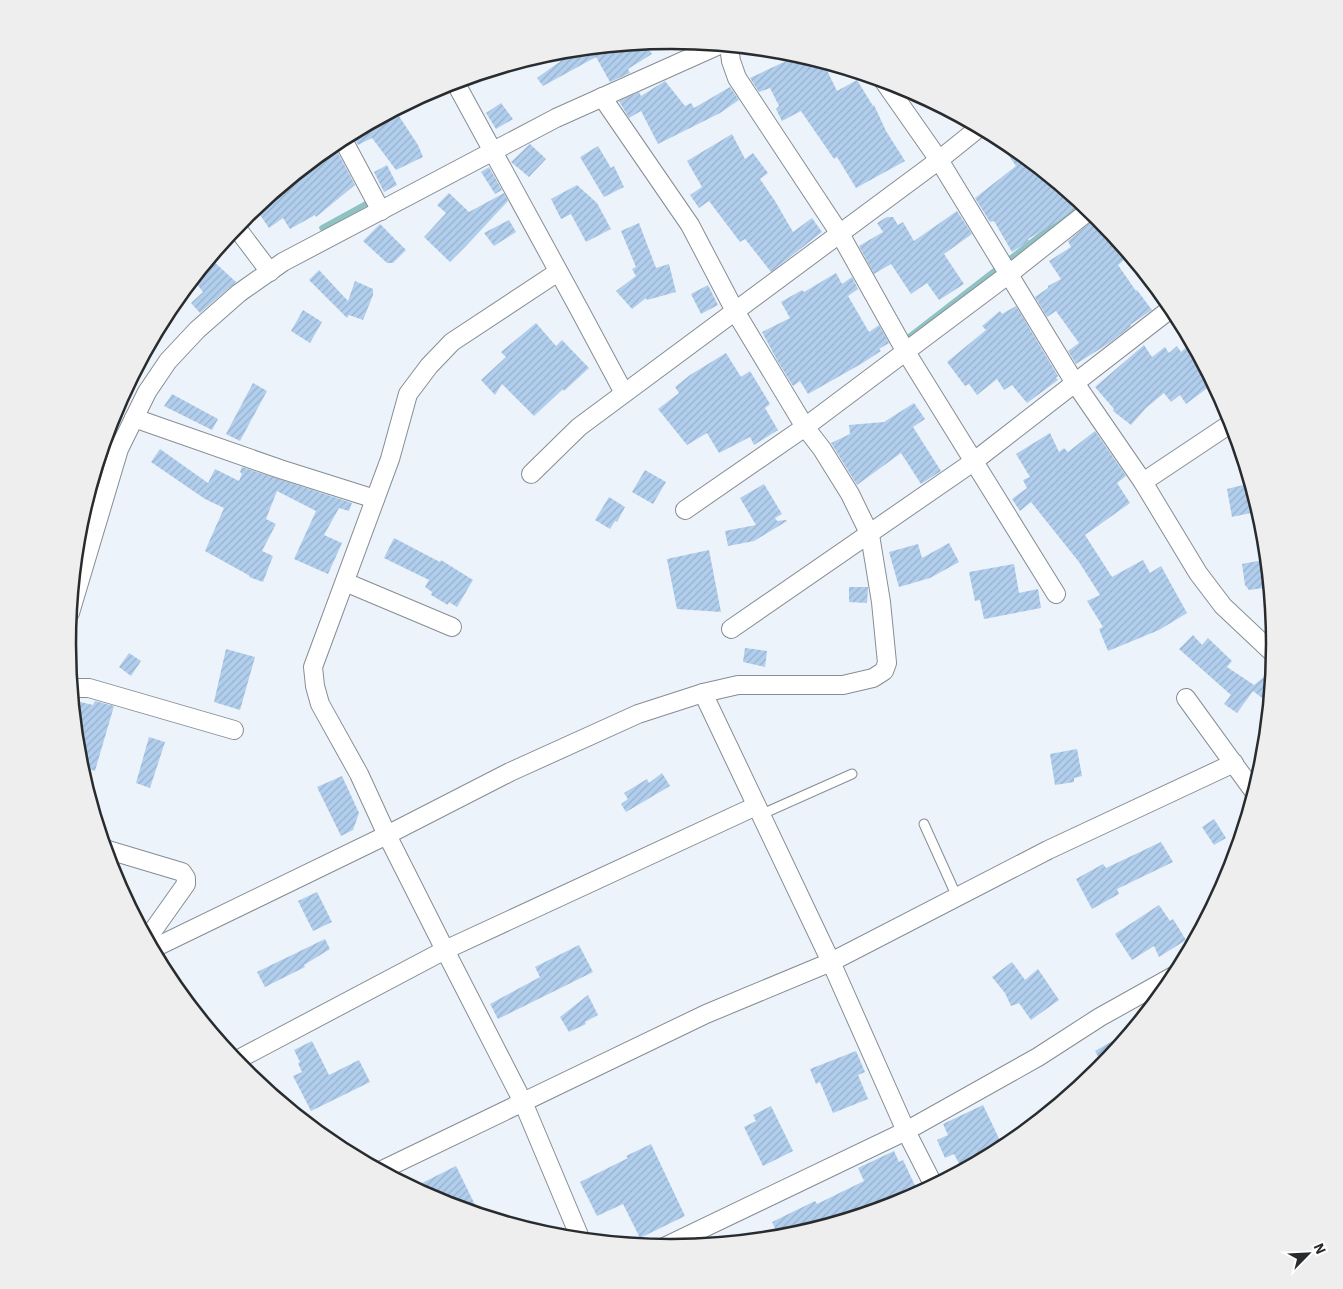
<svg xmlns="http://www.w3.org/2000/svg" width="1343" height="1289" font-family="'IBM Plex Sans',sans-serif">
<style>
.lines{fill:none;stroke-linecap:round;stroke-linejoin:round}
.stream{stroke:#8fc2c2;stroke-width:5.5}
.building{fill:url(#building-hatch)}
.service-casing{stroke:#868d94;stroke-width:11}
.minor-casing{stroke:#868d94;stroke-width:20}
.service{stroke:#fff;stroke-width:9}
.minor{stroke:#fff;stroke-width:18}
.rim{fill:none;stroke:#292c2f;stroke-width:2.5}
</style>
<defs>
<pattern id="building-hatch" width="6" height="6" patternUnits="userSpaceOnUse" patternTransform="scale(1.25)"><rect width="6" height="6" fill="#b1ceed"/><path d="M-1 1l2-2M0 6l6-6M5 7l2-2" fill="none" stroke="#98b1cc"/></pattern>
</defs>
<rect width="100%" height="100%" fill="#ecf3fb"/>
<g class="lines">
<!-- stream -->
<g class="stream">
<path d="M322,228L373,200"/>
<path d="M910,336L1082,203"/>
</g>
</g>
<!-- building -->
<g class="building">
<path d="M645,43L652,54L628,69L630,73L610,82L596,57L543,86L537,78L562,60L557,51Z"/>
<path d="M799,55L814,59L818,67L824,64L837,91L857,80L873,106L874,105L886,131L905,161L856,188L837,157L834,159L801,111L782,121L776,109L779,106L770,88L759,92L750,78Z"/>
<path d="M665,81L685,106L691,103L694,108L730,87L739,100L720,113L658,144L641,111L629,118L619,101L639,92L641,96Z"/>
<path d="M501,103L513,119L496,129L486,113Z"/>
<path d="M395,110L418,145L423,157L396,170L372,138L358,145L352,133Z"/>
<path d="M732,134L745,159L753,153L768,173L760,179L775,201L793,232L812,218L822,232L771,272L745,239L740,242L709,201L699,208L690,195L702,187L687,161Z"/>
<path d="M999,137L1008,142L1082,203L1057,222L1028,239L1029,241L1012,252L994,221L990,222L975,198L1016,166L997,139Z"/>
<path d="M530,144L546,159L529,177L511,162Z"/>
<path d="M598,146L611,168L614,166L624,187L604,197L580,157Z"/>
<path d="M325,151L328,157L338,153L355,185L316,217L315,215L290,229L283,218L269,228L256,209L269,199L268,197Z"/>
<path d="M387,165L397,185L384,192L374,172Z"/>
<path d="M489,167L502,190L495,194L481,172Z"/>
<path d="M577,185L597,203L611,229L586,242L571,214L561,219L551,199Z"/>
<path d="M449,193L469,212L504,193L508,201L466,246L450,262L424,237L446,213L437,205Z"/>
<path d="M957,211L972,234L944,254L964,284L939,300L927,283L911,294L891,264L874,274L859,246L883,232L877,223L887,217H893L898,225L903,222L914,241Z"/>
<path d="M1098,216L1130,255L1118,265L1136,291L1137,290L1152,310L1130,325L1131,326L1111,342L1076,364L1068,351L1079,343L1056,311L1047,317L1035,297L1048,288V286L1061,279L1049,261L1071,247L1068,241Z"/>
<path d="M509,220L516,232L494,246L484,233Z"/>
<path d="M639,223L656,268L669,264L676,292L647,300L646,298L632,309L616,291L636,276L632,269L636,267L621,231Z"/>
<path d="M380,224L406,250L393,263H387L363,241Z"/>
<path d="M210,258L236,282L200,313L191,303L203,292L193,279Z"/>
<path d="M319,270L348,301L355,281L373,289V295L363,320L349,315L347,318L309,280Z"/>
<path d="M836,273L842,284L852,277L858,289L848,296L869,332L879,325L889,343L879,349L881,351L861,364L808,394L800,381L793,386L777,360L762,332L790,318L781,302L802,290L804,292Z"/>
<path d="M708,285L718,305L701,314L691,294Z"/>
<path d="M1016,306L1058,376L1056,378L1058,380L1027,403L1012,385L1004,390L997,379L977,395L969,384L965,386L947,362L986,330L982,326L1000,311L1002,314Z"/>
<path d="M303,310L322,322L310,343L291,331Z"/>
<path d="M536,323L556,346L562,340L589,368L564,391L563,389L534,416L502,384L495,395L481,380L506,357L501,352Z"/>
<path d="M1192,342L1214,383L1186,404L1180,395L1171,402L1164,393L1146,408L1131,425L1113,411L1114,409L1095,387L1144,345L1152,357L1165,347L1169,353L1177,346L1181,352Z"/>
<path d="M726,353L741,377L750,371L770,404L765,408L778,430L754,445L750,437L719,453L707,433L687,445L658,409L679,393L675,387L690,375Z"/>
<path d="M253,383L267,391L240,441L226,434Z"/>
<path d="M172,394L218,419L212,430L164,406Z"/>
<path d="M914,403L925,419L913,427L941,471L921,484L901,453L857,485L831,443L850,434L849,425L884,422Z"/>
<path d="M1095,431L1126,476L1117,483L1130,503L1085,535L1112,577L1143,560L1150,573L1161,566L1187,613L1159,630L1108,651L1099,629L1103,627L1087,601L1100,595L1079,562L1031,502L1020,511L1012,499L1027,488L1023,480L1030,477L1016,454L1050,433L1059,452L1064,448L1068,452Z"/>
<path d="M160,449L208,483L215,469L239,481L242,474L240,472L242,467L352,503L349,511L339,508L324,535L342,543L328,574L294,559L316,511L277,491L266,519L276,524L262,551L273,556L263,582L249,577L250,576L205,551L224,508L205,499L151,462Z"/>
<path d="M645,470L666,482L653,504L632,492Z"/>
<path d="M1251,483L1260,511L1232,517L1227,489Z"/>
<path d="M764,484L782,514L775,518L777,521L786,520L787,521L754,541L728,546L725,531L756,525L740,498Z"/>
<path d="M609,497L625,507L617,522L615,521L610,529L595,520Z"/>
<path d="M394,538L440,562L441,560L473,580L457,607L449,602L448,605L431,595L432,592L425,587L429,580L384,558Z"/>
<path d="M949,543L959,562L930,578L899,587L889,552L918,544L922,558Z"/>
<path d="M709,550L721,612L677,609L667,559Z"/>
<path d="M1268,559L1270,587L1249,590L1245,585L1242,564Z"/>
<path d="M1014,564L1019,593L1038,589L1041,608L984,619L980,600L975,601L969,572Z"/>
<path d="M849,587H868L867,603L849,602Z"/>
<path d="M1193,635L1202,645L1208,638L1232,661L1227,667L1254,685L1274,669L1270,704L1253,691L1237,713L1224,704L1231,695L1179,649Z"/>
<path d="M745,648L767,651L765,667L743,662Z"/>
<path d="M226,649L255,657L240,710L214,702Z"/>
<path d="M129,653L141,661L131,676L119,667Z"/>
<path d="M72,700L93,705L95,701L114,706L95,771L80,766Z"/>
<path d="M149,737L165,742L150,788L136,783Z"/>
<path d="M1077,749L1082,776L1074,778V782L1055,785L1050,754Z"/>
<path d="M662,773L670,786L626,812L621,804L628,799L624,793L647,779L649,783Z"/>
<path d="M342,776L359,813L353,830L341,836L317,787Z"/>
<path d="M1214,819L1226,838L1214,845L1202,827Z"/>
<path d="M1161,842L1173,862L1117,889L1119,894L1092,909L1076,879L1103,864L1106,868Z"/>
<path d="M317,892L332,922L313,931L298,901Z"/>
<path d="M1159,905L1170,921L1173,919L1186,940L1159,957L1154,946L1132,960L1115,934Z"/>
<path d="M325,939L330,949L304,965L305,967L265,987L257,972Z"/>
<path d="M579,945L593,972L498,1019L490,1004L540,977L535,967Z"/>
<path d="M1012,962L1025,980L1038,969L1059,1000L1031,1020L1019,1003L1011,1006L1005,993L992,977Z"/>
<path d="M588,995L598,1015L585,1022L586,1024L569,1032L560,1017Z"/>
<path d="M1132,1030L1133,1031L1103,1066L1095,1051Z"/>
<path d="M312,1041L329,1075L359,1060L370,1082L311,1111L293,1076L302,1072L298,1063L300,1062L294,1050Z"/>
<path d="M856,1051L865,1072L858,1075L868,1099L833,1113L820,1082L816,1084L810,1069Z"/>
<path d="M983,1105L1004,1149L963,1171L954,1154L945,1158L937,1140L948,1135L943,1124Z"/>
<path d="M771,1106L793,1151L763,1166L744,1127L756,1121L753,1115Z"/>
<path d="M651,1144L685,1216L640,1238L623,1204L597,1216L580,1182L628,1158L626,1156Z"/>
<path d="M894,1151L899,1162L903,1160L919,1194L903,1203L789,1237L780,1238L772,1222L815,1201L817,1204L864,1181L858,1168Z"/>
<path d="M456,1166L480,1215L440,1203L425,1195L420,1184Z"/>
</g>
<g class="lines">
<defs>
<g id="service">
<path d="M760,815L852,774"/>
<path d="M924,824L957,897"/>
</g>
<g id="minor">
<path d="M729,46L731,61L737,78L840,234L906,352L1056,594"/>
<path d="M883,80L939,160L1075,383L1143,482L1198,573L1223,606L1275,655"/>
<path d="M455,82L579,309L624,393"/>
<path d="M342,138L381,211"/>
<path d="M236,227L270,272"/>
<path d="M558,272L452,342L429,366L408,394L390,459L313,667L315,686L320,704L359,774L387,835L445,950L756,806"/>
<path d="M134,418L280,469L375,499"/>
<path d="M531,474L579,427L939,160L980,127"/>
<path d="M1143,482L1233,422"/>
<path d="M685,510L805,427L1009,274L1090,210"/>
<path d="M345,582L452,627"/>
<path d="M70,613L119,449L147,392L168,361L197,330L239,293L283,262L556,118L719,45"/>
<path d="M731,629L973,462L1173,307"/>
<path d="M71,688H89L234,730"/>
<path d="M703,693L831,962L906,1131L934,1186"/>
<path d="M1186,698L1255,793"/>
<path d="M105,849L182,872L186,878V884L147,939"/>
<path d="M152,949L387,835L510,772L638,714L703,693L738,685H843L873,678L884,671L887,663L881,602L870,535L850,494L822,449L805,427L735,311L690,225L602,97"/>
<path d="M235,1061L445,950L523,1102L581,1240"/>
<path d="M380,1171L706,1014L831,962L1048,850L1234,763"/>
<path d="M662,1248L906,1131L1038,1057L1100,1017L1177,974"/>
</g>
</defs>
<!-- service casing -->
<use href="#service" class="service-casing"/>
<!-- minor casing -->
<use href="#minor" class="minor-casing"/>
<!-- service -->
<use href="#service" class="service"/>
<!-- minor -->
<use href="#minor" class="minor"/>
</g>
<!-- crop -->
<path d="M0 0H1343V1289H0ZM76 644a595 595 0 1 1 1190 0a595 595 0 1 1-1190 0Z" fill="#eee" fill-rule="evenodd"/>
<path class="rim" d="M76 644a595 595 0 1 1 1190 0a595 595 0 1 1-1190 0Z"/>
<!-- north arrow -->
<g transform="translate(1308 1254) rotate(66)" stroke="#ffffff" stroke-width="4" paint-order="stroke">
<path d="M0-4L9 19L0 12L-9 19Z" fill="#292c2f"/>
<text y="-8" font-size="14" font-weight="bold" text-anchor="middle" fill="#292c2f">N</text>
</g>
</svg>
